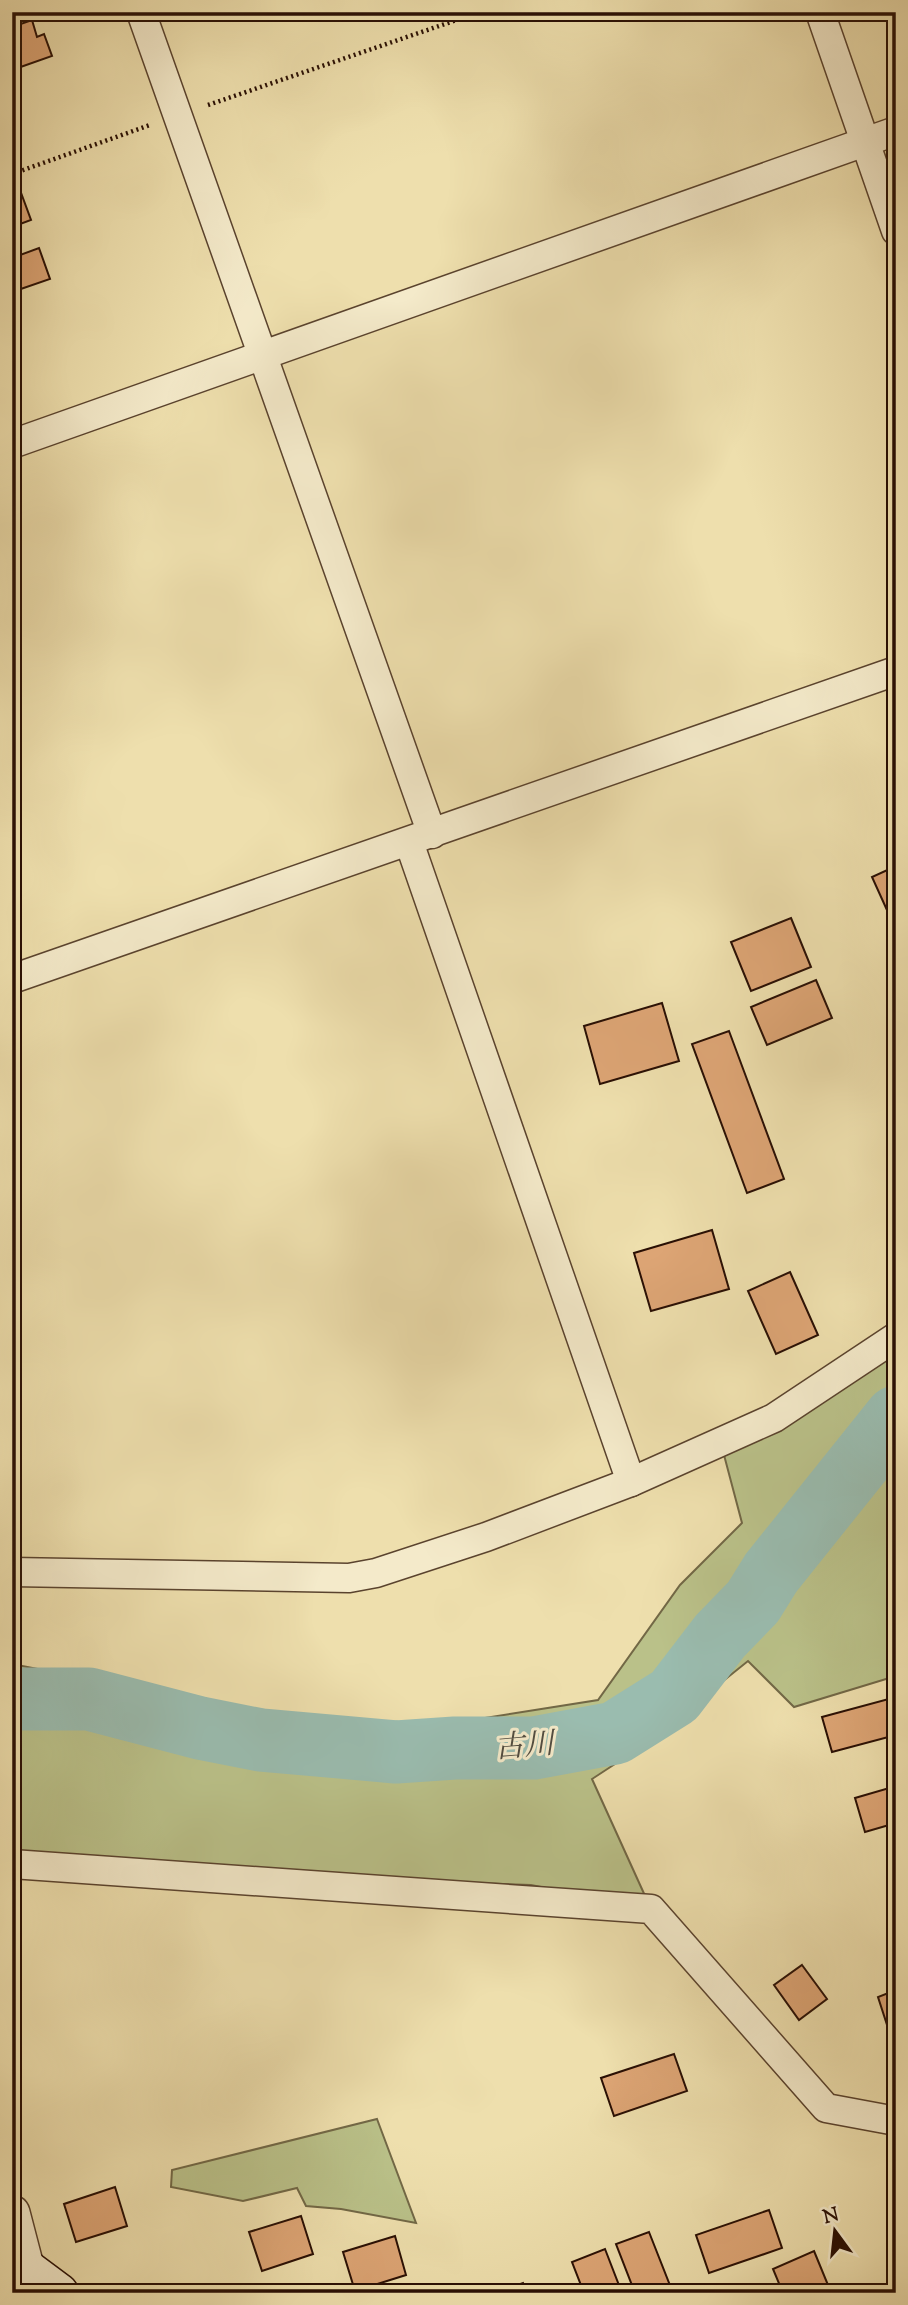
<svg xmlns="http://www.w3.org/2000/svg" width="908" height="2305" font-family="'Sorts Mill Goudy','Noto Serif JP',serif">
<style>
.green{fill:#bac189;stroke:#726846;stroke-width:2}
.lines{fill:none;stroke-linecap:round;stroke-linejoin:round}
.river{stroke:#9abcaf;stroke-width:63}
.building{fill:#dda575;stroke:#290f04;stroke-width:2}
.minor-casing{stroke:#5a432e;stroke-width:31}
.tertiary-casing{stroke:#5a432e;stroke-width:38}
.secondary-casing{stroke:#290f04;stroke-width:41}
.path{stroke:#290f04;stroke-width:4.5;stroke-dasharray:2 3.5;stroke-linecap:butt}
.minor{stroke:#f4eaca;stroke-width:28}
.tertiary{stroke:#f4eaca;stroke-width:35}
.secondary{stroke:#f4eaca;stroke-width:38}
.labels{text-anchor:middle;stroke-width:6;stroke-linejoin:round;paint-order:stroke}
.water-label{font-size:30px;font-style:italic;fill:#514c40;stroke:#f4eaca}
</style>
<rect width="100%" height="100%" fill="#eedfad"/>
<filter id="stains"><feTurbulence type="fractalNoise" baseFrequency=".00286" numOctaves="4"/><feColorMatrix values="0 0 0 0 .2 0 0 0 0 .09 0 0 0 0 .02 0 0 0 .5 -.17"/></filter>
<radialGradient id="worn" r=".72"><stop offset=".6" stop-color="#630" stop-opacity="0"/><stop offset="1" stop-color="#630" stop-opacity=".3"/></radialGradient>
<!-- green -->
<g class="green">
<path d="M896,1336V1676L794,1707L748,1661L641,1747L592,1779L651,1909L531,1885L12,1867V1664L268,1714L441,1725L598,1700L680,1585L742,1523L724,1455Z"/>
<path d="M377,2119L416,2223L341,2209L306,2206L297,2188L243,2201L171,2187L172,2170Z"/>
</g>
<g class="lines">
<!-- river -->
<path class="river" d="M12,1699H89L200,1728L261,1740L396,1752L455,1748H534L615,1733L674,1696L720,1636L753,1602L771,1573L896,1417"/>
</g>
<!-- building -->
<g class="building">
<path d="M32,20L37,37L44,34L52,56L12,70V27Z"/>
<path d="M20,190L31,220L12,227V192Z"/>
<path d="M39,248L50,279L12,292V258Z"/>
<path d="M896,866V930L872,877Z"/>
<path d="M791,918L811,967L751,991L731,942Z"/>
<path d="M816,980L832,1018L767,1045L751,1007Z"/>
<path d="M662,1003L679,1061L600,1084L584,1026Z"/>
<path d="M729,1031L784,1179L747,1193L692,1044Z"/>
<path d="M712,1230L729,1289L651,1311L634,1253Z"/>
<path d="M790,1272L818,1335L776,1354L748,1291Z"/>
<path d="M896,1697V1735L832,1752L822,1717Z"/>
<path d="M896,1786V1823L865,1832L855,1798Z"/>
<path d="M802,1965L827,1999L799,2020L774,1985Z"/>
<path d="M896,1990V2029L889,2031L878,1997Z"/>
<path d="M674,2054L687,2091L614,2116L601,2078Z"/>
<path d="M115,2187L127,2226L76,2242L64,2204Z"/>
<path d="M769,2210L782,2248L709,2273L696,2235Z"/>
<path d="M301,2216L313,2254L262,2271L249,2232Z"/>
<path d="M649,2232L673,2293H635L616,2244Z"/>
<path d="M395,2236L406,2275L355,2291L343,2252Z"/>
<path d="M605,2249L622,2293H584L572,2262Z"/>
<path d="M814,2251L828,2285L811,2293H783L773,2269Z"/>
<path d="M523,2283L526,2293H495Z"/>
</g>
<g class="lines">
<defs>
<g id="minor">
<path d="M141,12L432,834"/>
<path d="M820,12L896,231"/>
<path d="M12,444L896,131"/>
<path d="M409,842L631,1482"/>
<path d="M12,979L896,671"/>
<path d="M12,1572L349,1578L376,1573L486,1537L631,1482L774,1418L896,1337"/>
<path d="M12,1864L651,1909L826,2108L896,2121"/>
</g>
<path id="tertiary" d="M12,2213L31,2286"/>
<path id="secondary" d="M12,2258L59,2293"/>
</defs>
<!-- minor casing -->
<use href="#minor" class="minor-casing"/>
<!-- tertiary casing -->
<use href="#tertiary" class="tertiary-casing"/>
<!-- secondary casing -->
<use href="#secondary" class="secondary-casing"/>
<!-- path -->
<g class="path">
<path d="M208,105L480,12"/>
<path d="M12,174L150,125"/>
</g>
<!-- minor -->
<use href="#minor" class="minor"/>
<!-- tertiary -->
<use href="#tertiary" class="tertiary"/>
<!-- secondary -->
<use href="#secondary" class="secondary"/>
</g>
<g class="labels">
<!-- water labels -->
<g class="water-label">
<text transform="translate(524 1745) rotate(-5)" y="10">古川</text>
</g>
</g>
<!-- margin -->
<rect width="908" height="2305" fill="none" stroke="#eedfad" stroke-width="42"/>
<rect x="14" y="14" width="880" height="2277" fill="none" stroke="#290f04" stroke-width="3.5"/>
<rect x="21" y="21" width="866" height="2263" fill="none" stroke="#290f04" stroke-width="2"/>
<!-- north arrow -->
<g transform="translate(835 2231) rotate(345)" stroke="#f4eaca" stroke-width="5" paint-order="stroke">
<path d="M0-5L12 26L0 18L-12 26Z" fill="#290f04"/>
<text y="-10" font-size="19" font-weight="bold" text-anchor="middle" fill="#290f04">N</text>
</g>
<rect width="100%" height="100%" filter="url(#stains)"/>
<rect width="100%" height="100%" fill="url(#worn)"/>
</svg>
